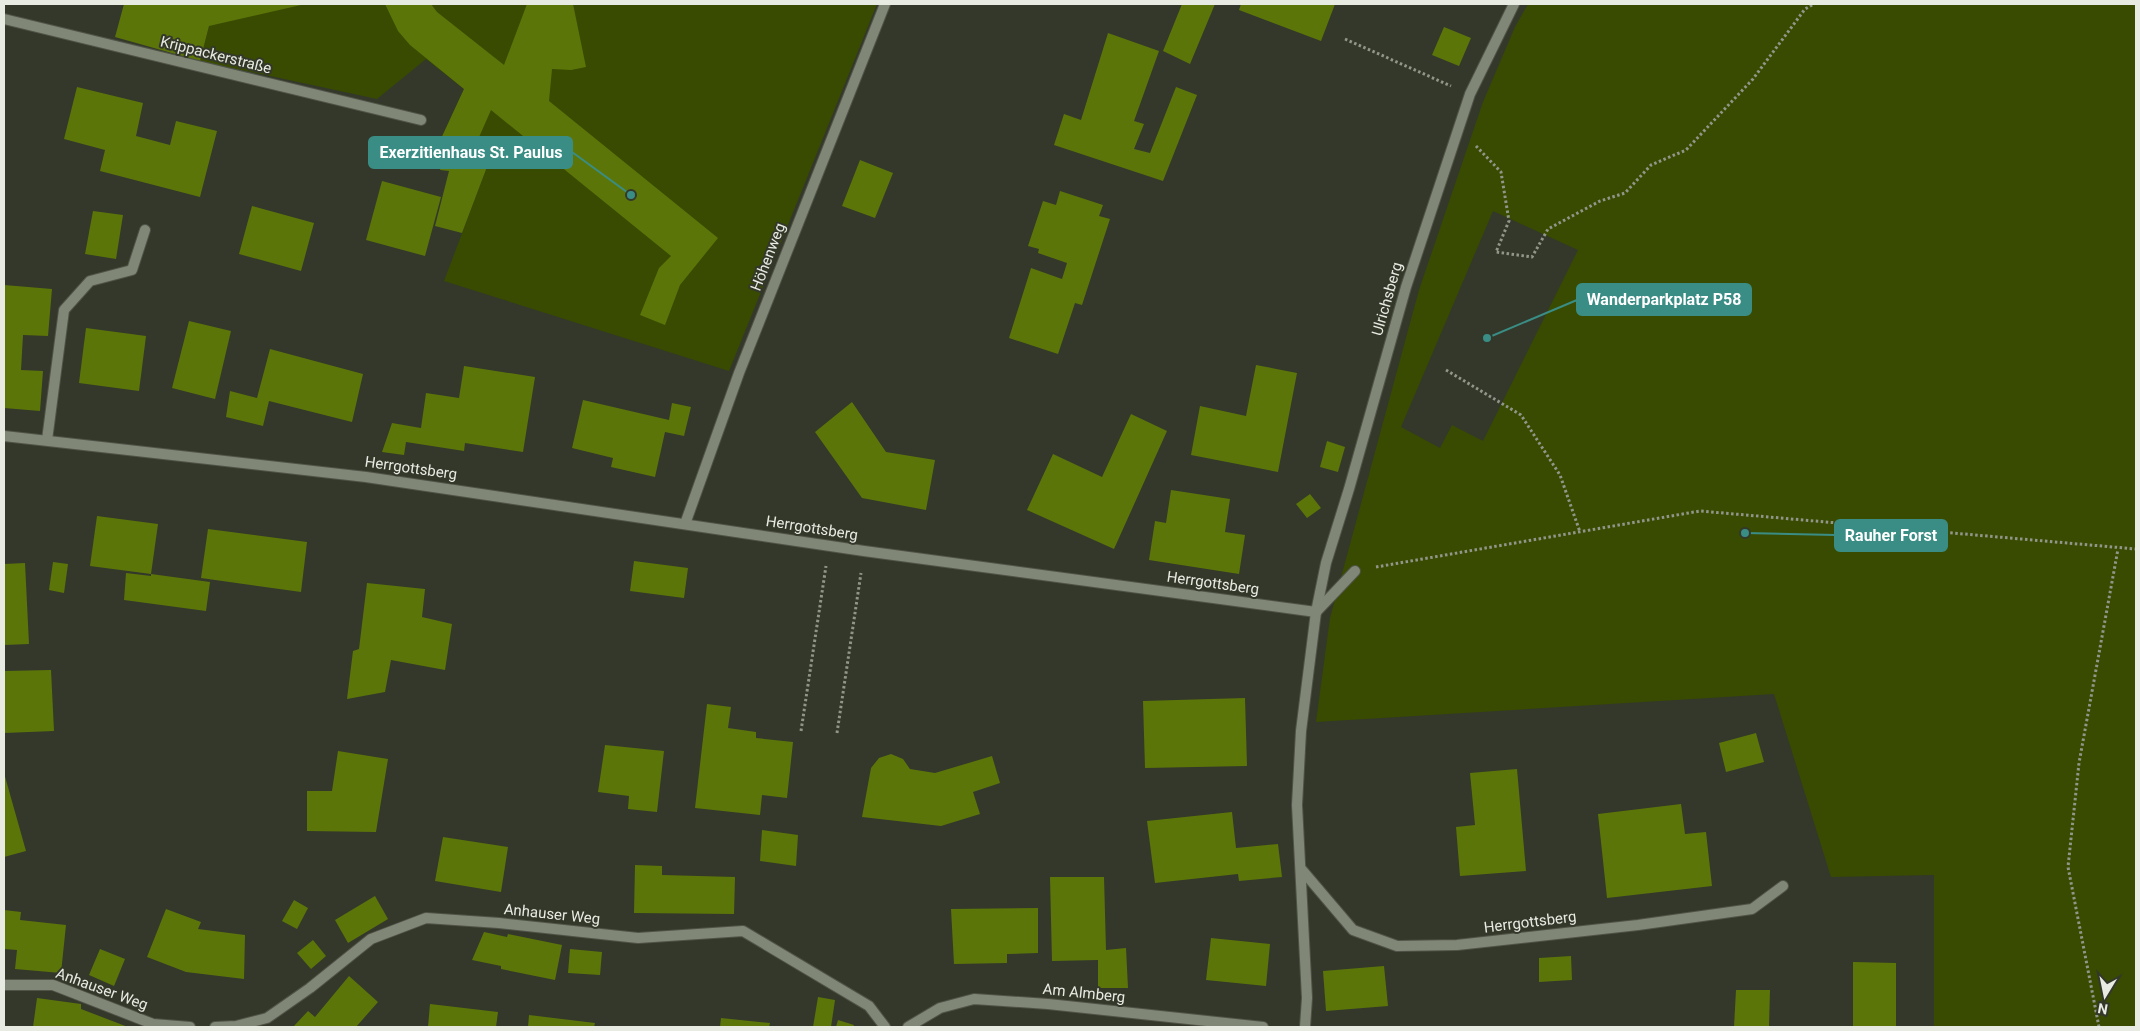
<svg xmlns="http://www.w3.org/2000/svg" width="2140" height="1031" font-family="Roboto,sans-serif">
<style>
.green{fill:#394b00;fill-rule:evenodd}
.building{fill:#5c7509}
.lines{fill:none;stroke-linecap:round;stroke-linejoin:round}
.service-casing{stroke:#505448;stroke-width:12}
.minor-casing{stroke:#505448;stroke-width:12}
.path{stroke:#92968a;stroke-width:3;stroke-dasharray:2.5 2.5;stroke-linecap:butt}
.service{stroke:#818777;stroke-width:10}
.minor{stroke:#818777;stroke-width:10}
.labels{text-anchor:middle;stroke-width:4;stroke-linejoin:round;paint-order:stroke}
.street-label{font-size:15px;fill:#e8ebe2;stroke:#33382a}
.leader{fill:none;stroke:#3a8d85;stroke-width:2}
.callout-dot{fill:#3a8d85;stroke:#33382a;stroke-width:2}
.callout{fill:#3a8d85;stroke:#3a8d85;stroke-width:2}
.callout-label{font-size:16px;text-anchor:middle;font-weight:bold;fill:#fff}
</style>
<rect width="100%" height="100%" fill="#33382a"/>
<!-- green -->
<g class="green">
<path d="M219,4H877L729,371L444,281L490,159L439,143L464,89L426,59L377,99L200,61L209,26Z"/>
<path d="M1528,4H2136V1027H1934V875L1831,877L1774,694L1316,722L1330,618L1419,290L1483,102L1515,27ZM1493,211L1578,250L1483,441L1452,425L1440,448L1401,427Z"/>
</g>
<!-- building -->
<g class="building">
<path d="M124,4H301V5L209,26L200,61L115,37Z"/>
<path d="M385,4H431L437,12L504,65L527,4H573L586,67L571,70L552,69L549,101L718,238L680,285L665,325L640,315L659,268L671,256L491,110L472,153L490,159L462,233L435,226L449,171L440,170L447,146L439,143L464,89L410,45L398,31Z"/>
<path d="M1182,4H1215L1190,64L1163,51Z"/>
<path d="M1241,4H1335L1321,41L1239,10Z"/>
<path d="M1444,27L1471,38L1459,66L1432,55Z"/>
<path d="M1108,33L1159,51L1134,121L1144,124L1134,149L1150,153L1176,87L1197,95L1163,181L1054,145L1064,114L1081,120Z"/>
<path d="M77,87L143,103L136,136L170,145L176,121L217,131L200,197L100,171L105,150L64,139Z"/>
<path d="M860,160L893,173L875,218L842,206Z"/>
<path d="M382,181L441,197L425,256L366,240Z"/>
<path d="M1060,191L1103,205L1099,216L1110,219L1082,305L1075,303L1058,354L1009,338L1031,268L1062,279L1067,263L1038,253L1039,249L1028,246L1043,201L1056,205Z"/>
<path d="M252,206L314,223L301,271L239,254Z"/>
<path d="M93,211L123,215L116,259L85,254Z"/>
<path d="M4,285L52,289L48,336L23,335L21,370L43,371L40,411L4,408Z"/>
<path d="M189,321L231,331L215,399L172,388Z"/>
<path d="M86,328L146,336L139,391L79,383Z"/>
<path d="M270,349L363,374L352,422L269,401L263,426L226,417L230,391L257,398Z"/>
<path d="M1256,365L1297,373L1278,472L1191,455L1200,406L1246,416Z"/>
<path d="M464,366L535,377L523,452L465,443L464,451L406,442L404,455L382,452L392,423L421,428L426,393L459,398Z"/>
<path d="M583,400L669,420L672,403L691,407L684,436L665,432L655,477L611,467L613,458L572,448Z"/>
<path d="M852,402L886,452L935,460L926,510L862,498L815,432Z"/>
<path d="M1131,414L1167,431L1114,549L1027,510L1053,454L1102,477Z"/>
<path d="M1327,441L1345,447L1338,472L1320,467Z"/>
<path d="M1171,490L1230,499L1225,532L1245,535L1239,574L1149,560L1155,521L1166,523Z"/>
<path d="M1310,494L1321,508L1307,518L1296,504Z"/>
<path d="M97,516L158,524L151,574L90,566Z"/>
<path d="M208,529L307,542L301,592L201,578Z"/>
<path d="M634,561L688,568L684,598L630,591Z"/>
<path d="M53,562L68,564L64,593L49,590Z"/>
<path d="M25,563L29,644L4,645V564Z"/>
<path d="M126,573L151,576V574L210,582L206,611L124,600Z"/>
<path d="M367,583L425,589L422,617L452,624L445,670L391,660L385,692L347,699L353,651L359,649Z"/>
<path d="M51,670L54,731L4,733V671Z"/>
<path d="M1245,698L1247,766L1145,768L1143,701Z"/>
<path d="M707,704L731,707L728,728L756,732V738L793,742L787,798L762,795L760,815L695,808Z"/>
<path d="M1756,733L1764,762L1726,772L1719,743Z"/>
<path d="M605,745L664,751L657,812L628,809L629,796L598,792Z"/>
<path d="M338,751L388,759L376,832L307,831V791H332Z"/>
<path d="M891,754L903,759L910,769L935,773L992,756L1000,783L973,792L980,814L941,826L862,817L871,768L879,758Z"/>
<path d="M1517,769L1526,871L1460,876L1456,827L1475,825L1470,773Z"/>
<path d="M4,773L26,851L4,857Z"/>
<path d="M1681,804L1685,834L1706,832L1712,886L1607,898L1598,814Z"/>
<path d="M1232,812L1236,848L1278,844L1282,877L1239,881L1238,874L1155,883L1147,821Z"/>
<path d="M762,830L798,835L796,866L760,861Z"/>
<path d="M443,837L508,847L501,892L435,881Z"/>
<path d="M635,865L662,866V875L735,877L734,914L634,913Z"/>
<path d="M1050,877H1104L1106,950L1126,948L1128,988H1098V960L1052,961Z"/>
<path d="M375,896L388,919L348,943L335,920Z"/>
<path d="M294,900L308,908L297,929L282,921Z"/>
<path d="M1038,908V953L1007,954V963L954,964L951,909Z"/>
<path d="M166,909L201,922L198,929L245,935L244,979L186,972L147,957Z"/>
<path d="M4,910L21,912L20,920L66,925L61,973L15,969L17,950L4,949Z"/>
<path d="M484,932L507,937L508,934L562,945L555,980L501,969V966L472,960Z"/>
<path d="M1211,938L1270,944L1266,986L1206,980Z"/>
<path d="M313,940L326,956L311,969L297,953Z"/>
<path d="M100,949L125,959L114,986L89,975Z"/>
<path d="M570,949L602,952L600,975L568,973Z"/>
<path d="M1571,956L1572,980L1539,982V958Z"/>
<path d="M1853,962L1896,963V1027H1853Z"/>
<path d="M1384,966L1388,1006L1326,1011L1323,971Z"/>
<path d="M349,976L378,1002L356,1027H293L308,1011L315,1017Z"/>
<path d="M1736,990H1770L1769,1027H1734Z"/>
<path d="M818,997L835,1000L831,1027H813Z"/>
<path d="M37,998L81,1004V1009L128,1027H33Z"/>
<path d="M430,1004L498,1012L496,1027H428Z"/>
<path d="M529,1015L595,1023L594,1027H528Z"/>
<path d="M721,1018L770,1023L769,1027H720Z"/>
<path d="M838,1020L854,1025L853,1027H836Z"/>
</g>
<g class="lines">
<defs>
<g id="service">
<path d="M47,440L64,310L90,281L132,270L145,230"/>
<path d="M1316,612L1355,571"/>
</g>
<g id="minor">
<path d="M4,19L421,120"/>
<path d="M4,436L366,477L864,551L1316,612"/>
<path d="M685,524L739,373L885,4"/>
<path d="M1302,870L1353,930L1397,946L1457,945L1638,925L1752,909L1783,886"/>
<path d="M4,985H53L153,1024L190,1027"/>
<path d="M215,1027L236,1026L267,1018L310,988L371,939L426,918L499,923L638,938L743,931L869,1006L885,1027"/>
<path d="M908,1027L940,1008L974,999L1048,1004L1263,1027"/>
<path d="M1305,1027L1307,998L1297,805L1301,731L1316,612L1326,563L1349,489L1406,287L1470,94L1514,4"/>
</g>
</defs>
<!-- service casing -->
<use href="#service" class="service-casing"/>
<!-- minor casing -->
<use href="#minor" class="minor-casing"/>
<!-- path -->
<g class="path">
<path d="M1345,39L1451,86"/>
<path d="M1476,146L1501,172L1509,221L1496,252L1532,257L1548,229L1600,201L1625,193L1651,165L1686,150L1753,79L1805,9L1814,4"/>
<path d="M1446,370L1521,415L1560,475L1580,532"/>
<path d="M1376,567L1700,511L2136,549"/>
<path d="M801,731L826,566"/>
<path d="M837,733L861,573"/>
<path d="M2099,1027L2068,867L2079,763L2118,549"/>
</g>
<!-- service -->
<use href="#service" class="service"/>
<!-- minor -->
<use href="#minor" class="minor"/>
</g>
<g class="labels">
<!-- street labels -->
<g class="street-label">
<text transform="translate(216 55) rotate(14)" y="5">Krippackerstraße</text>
<text transform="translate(768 257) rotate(-69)" y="5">Höhenweg</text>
<text transform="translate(1387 299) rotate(-74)" y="5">Ulrichsberg</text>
<text transform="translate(411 468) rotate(8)" y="5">Herrgottsberg</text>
<text transform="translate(812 528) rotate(9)" y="5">Herrgottsberg</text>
<text transform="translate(1213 583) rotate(8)" y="5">Herrgottsberg</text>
<text transform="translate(552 914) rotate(6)" y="5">Anhauser Weg</text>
<text transform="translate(1530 922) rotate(-7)" y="5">Herrgottsberg</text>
<text transform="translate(102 989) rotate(20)" y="5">Anhauser Weg</text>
<text transform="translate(1084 993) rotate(6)" y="5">Am Almberg</text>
</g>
</g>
<!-- callouts -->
<path class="leader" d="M631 195L572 152M1487 338L1577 300M1745 533L1835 535"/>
<g class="callout-dot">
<circle cx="631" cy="195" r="5"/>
<circle cx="1487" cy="338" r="5"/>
<circle cx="1745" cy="533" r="5"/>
</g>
<g class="callout">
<rect x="369" y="137" width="203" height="31" rx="5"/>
<rect x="1577" y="284" width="174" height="31" rx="5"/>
<rect x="1835" y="520" width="112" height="31" rx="5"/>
</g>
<g class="callout-label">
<text x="471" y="158">Exerzitienhaus St. Paulus</text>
<text x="1664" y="305">Wanderparkplatz P58</text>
<text x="1891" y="541">Rauher Forst</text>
</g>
<!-- border -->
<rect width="2140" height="1031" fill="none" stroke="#e8ebe2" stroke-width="10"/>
<!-- north arrow -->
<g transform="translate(2105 996) rotate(190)" stroke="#33382a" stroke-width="4" paint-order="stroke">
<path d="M0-4L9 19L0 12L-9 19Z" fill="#e8ebe2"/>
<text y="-8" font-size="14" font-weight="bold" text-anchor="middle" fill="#e8ebe2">N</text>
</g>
</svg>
